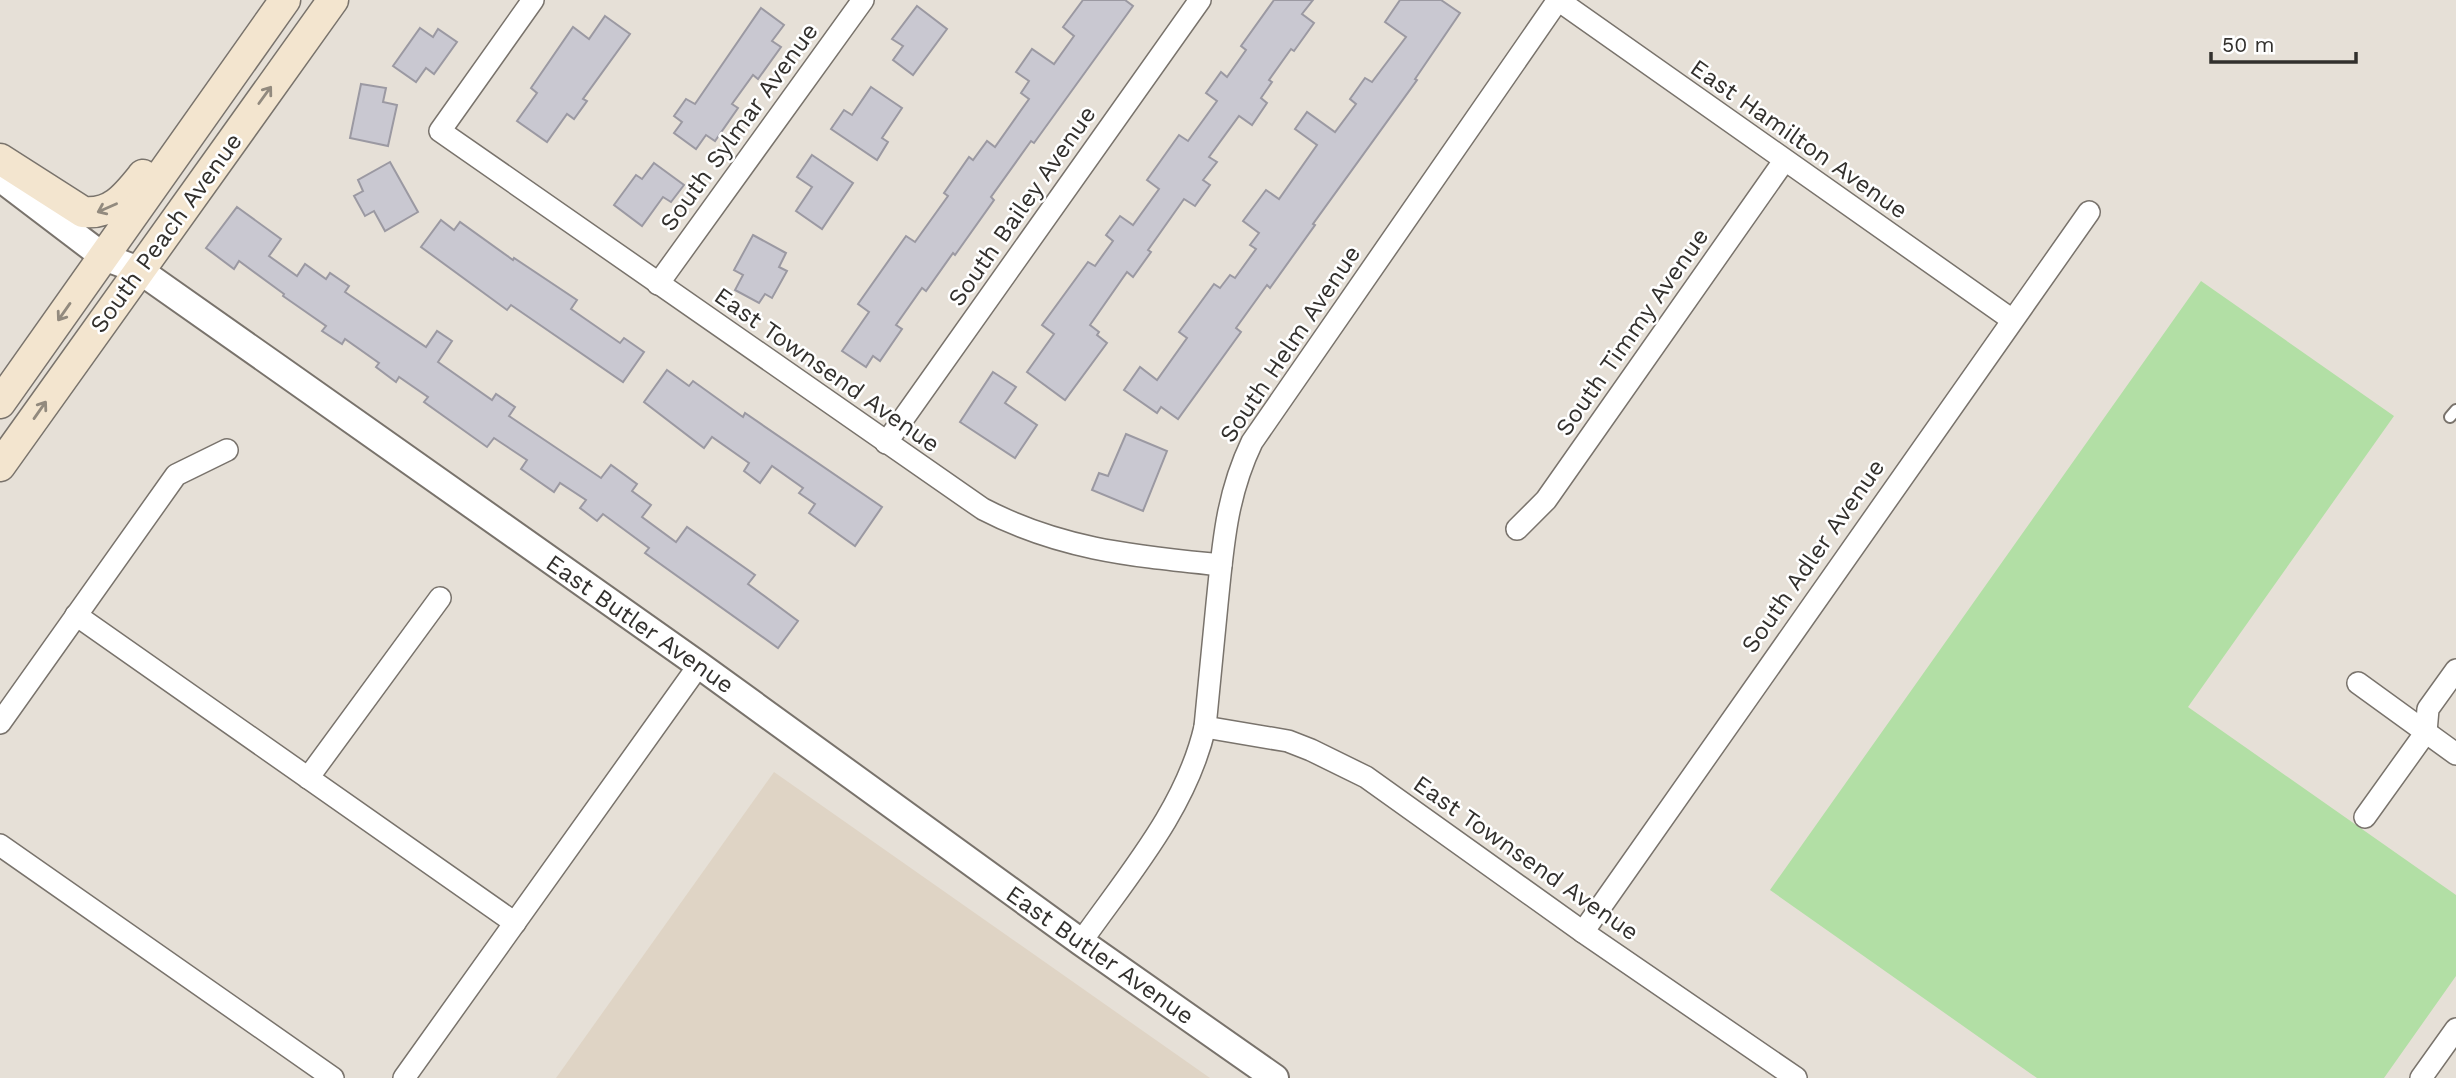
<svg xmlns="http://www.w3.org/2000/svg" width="2456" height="1078" font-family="'Work Sans',sans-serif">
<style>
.built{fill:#dfd4c5}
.green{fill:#b2dfa5}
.building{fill:#c9c8d1;stroke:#9b99a2;stroke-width:2}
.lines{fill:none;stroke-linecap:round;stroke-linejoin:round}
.service-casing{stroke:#79736c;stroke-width:14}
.minor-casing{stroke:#79736c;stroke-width:24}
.tertiary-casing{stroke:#79736c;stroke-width:30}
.secondary-casing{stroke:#79736c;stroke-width:33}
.service{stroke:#fff;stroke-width:10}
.minor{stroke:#fff;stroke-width:21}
.tertiary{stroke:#fff;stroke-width:26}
.secondary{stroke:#f3e5cf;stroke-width:30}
.oneway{stroke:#928a7e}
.labels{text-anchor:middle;stroke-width:5;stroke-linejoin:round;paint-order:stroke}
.street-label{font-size:24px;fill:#32302d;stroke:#fff}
</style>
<rect width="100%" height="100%" fill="#e6e0d7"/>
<!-- built -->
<path class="built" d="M774,772L1210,1078H556Z"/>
<!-- green -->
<path class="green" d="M2201,281L2394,416L2188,707L2456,895V976L2384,1078H2037L1770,890Z"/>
<!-- building -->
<g class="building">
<path d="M1083,0H1125L1133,6L1034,143L1031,141L991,197L994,200L955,255L953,253L926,291L922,288L896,325L902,329L880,361L873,356L866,367L842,351L869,312L858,304L906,236L915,242L948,196L944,193L969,157L973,160L987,141L995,147L1029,99L1021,93L1029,81L1016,72L1032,49L1054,64L1074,36L1063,27Z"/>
<path d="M1274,0H1313L1302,14L1314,23L1294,51L1291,49L1269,80L1272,82L1261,98L1267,103L1252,125L1239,116L1209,157L1217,162L1203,180L1210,185L1195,206L1184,199L1148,250L1151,252L1133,277L1127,272L1090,325L1099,332L1097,335L1107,343L1065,400L1027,372L1054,334L1042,325L1088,262L1095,266L1113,241L1106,235L1120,216L1133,225L1159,189L1147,180L1179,135L1188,141L1217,101L1206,93L1221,72L1227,77L1246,50L1241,46Z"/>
<path d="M1400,0H1441L1460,13L1415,79L1417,80L1313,224L1315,225L1270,288L1267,285L1236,328L1241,332L1178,419L1161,407L1157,413L1124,390L1140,367L1157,380L1187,338L1179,332L1214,284L1220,288L1230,275L1235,278L1256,249L1250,245L1259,233L1243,221L1266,190L1279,199L1317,145L1295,129L1307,112L1335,132L1356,104L1350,99L1365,78L1372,82L1406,37L1385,22Z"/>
<path d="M917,6L947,29L913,75L893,60L903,46L892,39Z"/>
<path d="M761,8L784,25L772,41L781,47L758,79L753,75L732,104L738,108L715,141L706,135L696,149L674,133L682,122L674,116L686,99L695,104Z"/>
<path d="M605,16L630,34L583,99L587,101L574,119L567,114L547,142L517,121L537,93L531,88L573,27L589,39Z"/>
<path d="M420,28L433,37L438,29L457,42L434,74L426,68L416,82L393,66Z"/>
<path d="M361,84L386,88L383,102L397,105L388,146L350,138Z"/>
<path d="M871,87L902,108L882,138L888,142L877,160L831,129L844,110L852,115Z"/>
<path d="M812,155L853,183L822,229L796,211L812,187L797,177Z"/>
<path d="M390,162L418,212L385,231L374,211L365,216L354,196L363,191L358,180Z"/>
<path d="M654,163L684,185L671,202L663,197L642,226L614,205L636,175L642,179Z"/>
<path d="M237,207L281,239L269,256L297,276L305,264L326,279L330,273L349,286L345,292L426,347L437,331L452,341L438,362L492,400L496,394L515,407L509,416L601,478L611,465L637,484L632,491L651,505L642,517L676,542L687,527L755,575L748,584L798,621L778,648L645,553L649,548L603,514L597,521L580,508L586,500L560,483L554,492L521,469L527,460L494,438L487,447L424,402L428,397L399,377L396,382L376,367L379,363L345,339L342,344L322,331L326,326L283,296L284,294L239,261L234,269L206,248Z"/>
<path d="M441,220L454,230L460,222L513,260L514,258L577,300L571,309L620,343L624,338L644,352L623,382L511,305L507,310L421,247Z"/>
<path d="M753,235L786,253L779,267L787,271L772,298L765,294L759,303L735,290L743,275L734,270Z"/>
<path d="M667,370L689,386L693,381L743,417L745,413L882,507L855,546L809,513L815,504L799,493L803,488L772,466L760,483L744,471L749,463L712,437L704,448L644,402Z"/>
<path d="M993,372L1016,387L1005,403L1037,425L1015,458L960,422Z"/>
<path d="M1126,434L1167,451L1143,511L1092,490L1099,473L1108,476Z"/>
</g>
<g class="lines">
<defs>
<path id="service" d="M2450,417L2456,410"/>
<g id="minor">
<path d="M533,0L440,131L983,509C1062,550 1135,556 1221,565"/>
<path d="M1558,0L2011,319"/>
<path d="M658,284L863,0"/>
<path d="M886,443L1200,0"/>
<path d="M1517,529L1546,500L1784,161"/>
<path d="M76,615L515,923"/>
<path d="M2358,683L2456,754"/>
<path d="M0,723L176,475L227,450"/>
<path d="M1205,727L1288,741L1311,750L1366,777L1583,932L1796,1078"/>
<path d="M308,778L440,598"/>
<path d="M2365,817L2426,732L2428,709L2456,670"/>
<path d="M0,845L333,1078"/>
<path d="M1583,932L2089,212"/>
<path d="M1081,942C1128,875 1186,809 1205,727C1209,686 1213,645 1217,604C1223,546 1226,496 1252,442L1558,0"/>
<path d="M404,1078L699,665"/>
<path d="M2421,1078L2456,1029"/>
</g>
<path id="tertiary" d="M0,178L104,257L139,270L281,370L699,665L1081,942L1275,1078"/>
<g id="secondary">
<path d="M0,159L83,212C112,215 126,196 143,175"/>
<path d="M0,403L285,0"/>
<path d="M0,466L333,0"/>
</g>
</defs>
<!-- service casing -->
<use href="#service" class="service-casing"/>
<!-- minor casing -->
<use href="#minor" class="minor-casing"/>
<!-- tertiary casing -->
<use href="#tertiary" class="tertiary-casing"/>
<!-- secondary casing -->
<use href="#secondary" class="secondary-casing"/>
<!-- service -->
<use href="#service" class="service"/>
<!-- minor -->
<use href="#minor" class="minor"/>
<!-- tertiary -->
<use href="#tertiary" class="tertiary"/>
<!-- secondary -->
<use href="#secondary" class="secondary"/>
</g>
<!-- one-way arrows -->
<defs><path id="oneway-shaft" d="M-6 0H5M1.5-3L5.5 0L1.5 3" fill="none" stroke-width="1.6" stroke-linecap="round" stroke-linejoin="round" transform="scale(1.75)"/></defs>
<g class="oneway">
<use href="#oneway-shaft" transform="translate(265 95) rotate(-54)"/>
<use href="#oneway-shaft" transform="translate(107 208) rotate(156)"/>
<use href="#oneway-shaft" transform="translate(64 312) rotate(125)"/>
<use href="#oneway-shaft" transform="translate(40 410) rotate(-55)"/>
</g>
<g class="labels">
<!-- street labels -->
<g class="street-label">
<text transform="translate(739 127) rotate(-54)" y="8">South Sylmar Avenue</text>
<text transform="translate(1799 139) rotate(35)" y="8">East Hamilton Avenue</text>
<text transform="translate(1022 206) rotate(-55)" y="8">South Bailey Avenue</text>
<text transform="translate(166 233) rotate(-54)" y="8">South Peach Avenue</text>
<text transform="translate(1632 332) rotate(-55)" y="8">South Timmy Avenue</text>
<text transform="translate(1290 344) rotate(-56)" y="8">South Helm Avenue</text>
<text transform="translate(827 370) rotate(35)" y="8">East Townsend Avenue</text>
<text transform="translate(1813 556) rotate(-55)" y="8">South Adler Avenue</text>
<text transform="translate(640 624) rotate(35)" y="8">East Butler Avenue</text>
<text transform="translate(1526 858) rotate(35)" y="8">East Townsend Avenue</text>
<text transform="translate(1100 955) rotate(35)" y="8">East Butler Avenue</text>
</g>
</g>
<!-- scale -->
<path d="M2211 52v10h145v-10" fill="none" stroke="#32302d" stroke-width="3.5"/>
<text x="2222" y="52" font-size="21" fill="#32302d" stroke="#ffffff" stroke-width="5" paint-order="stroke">50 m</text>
</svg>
